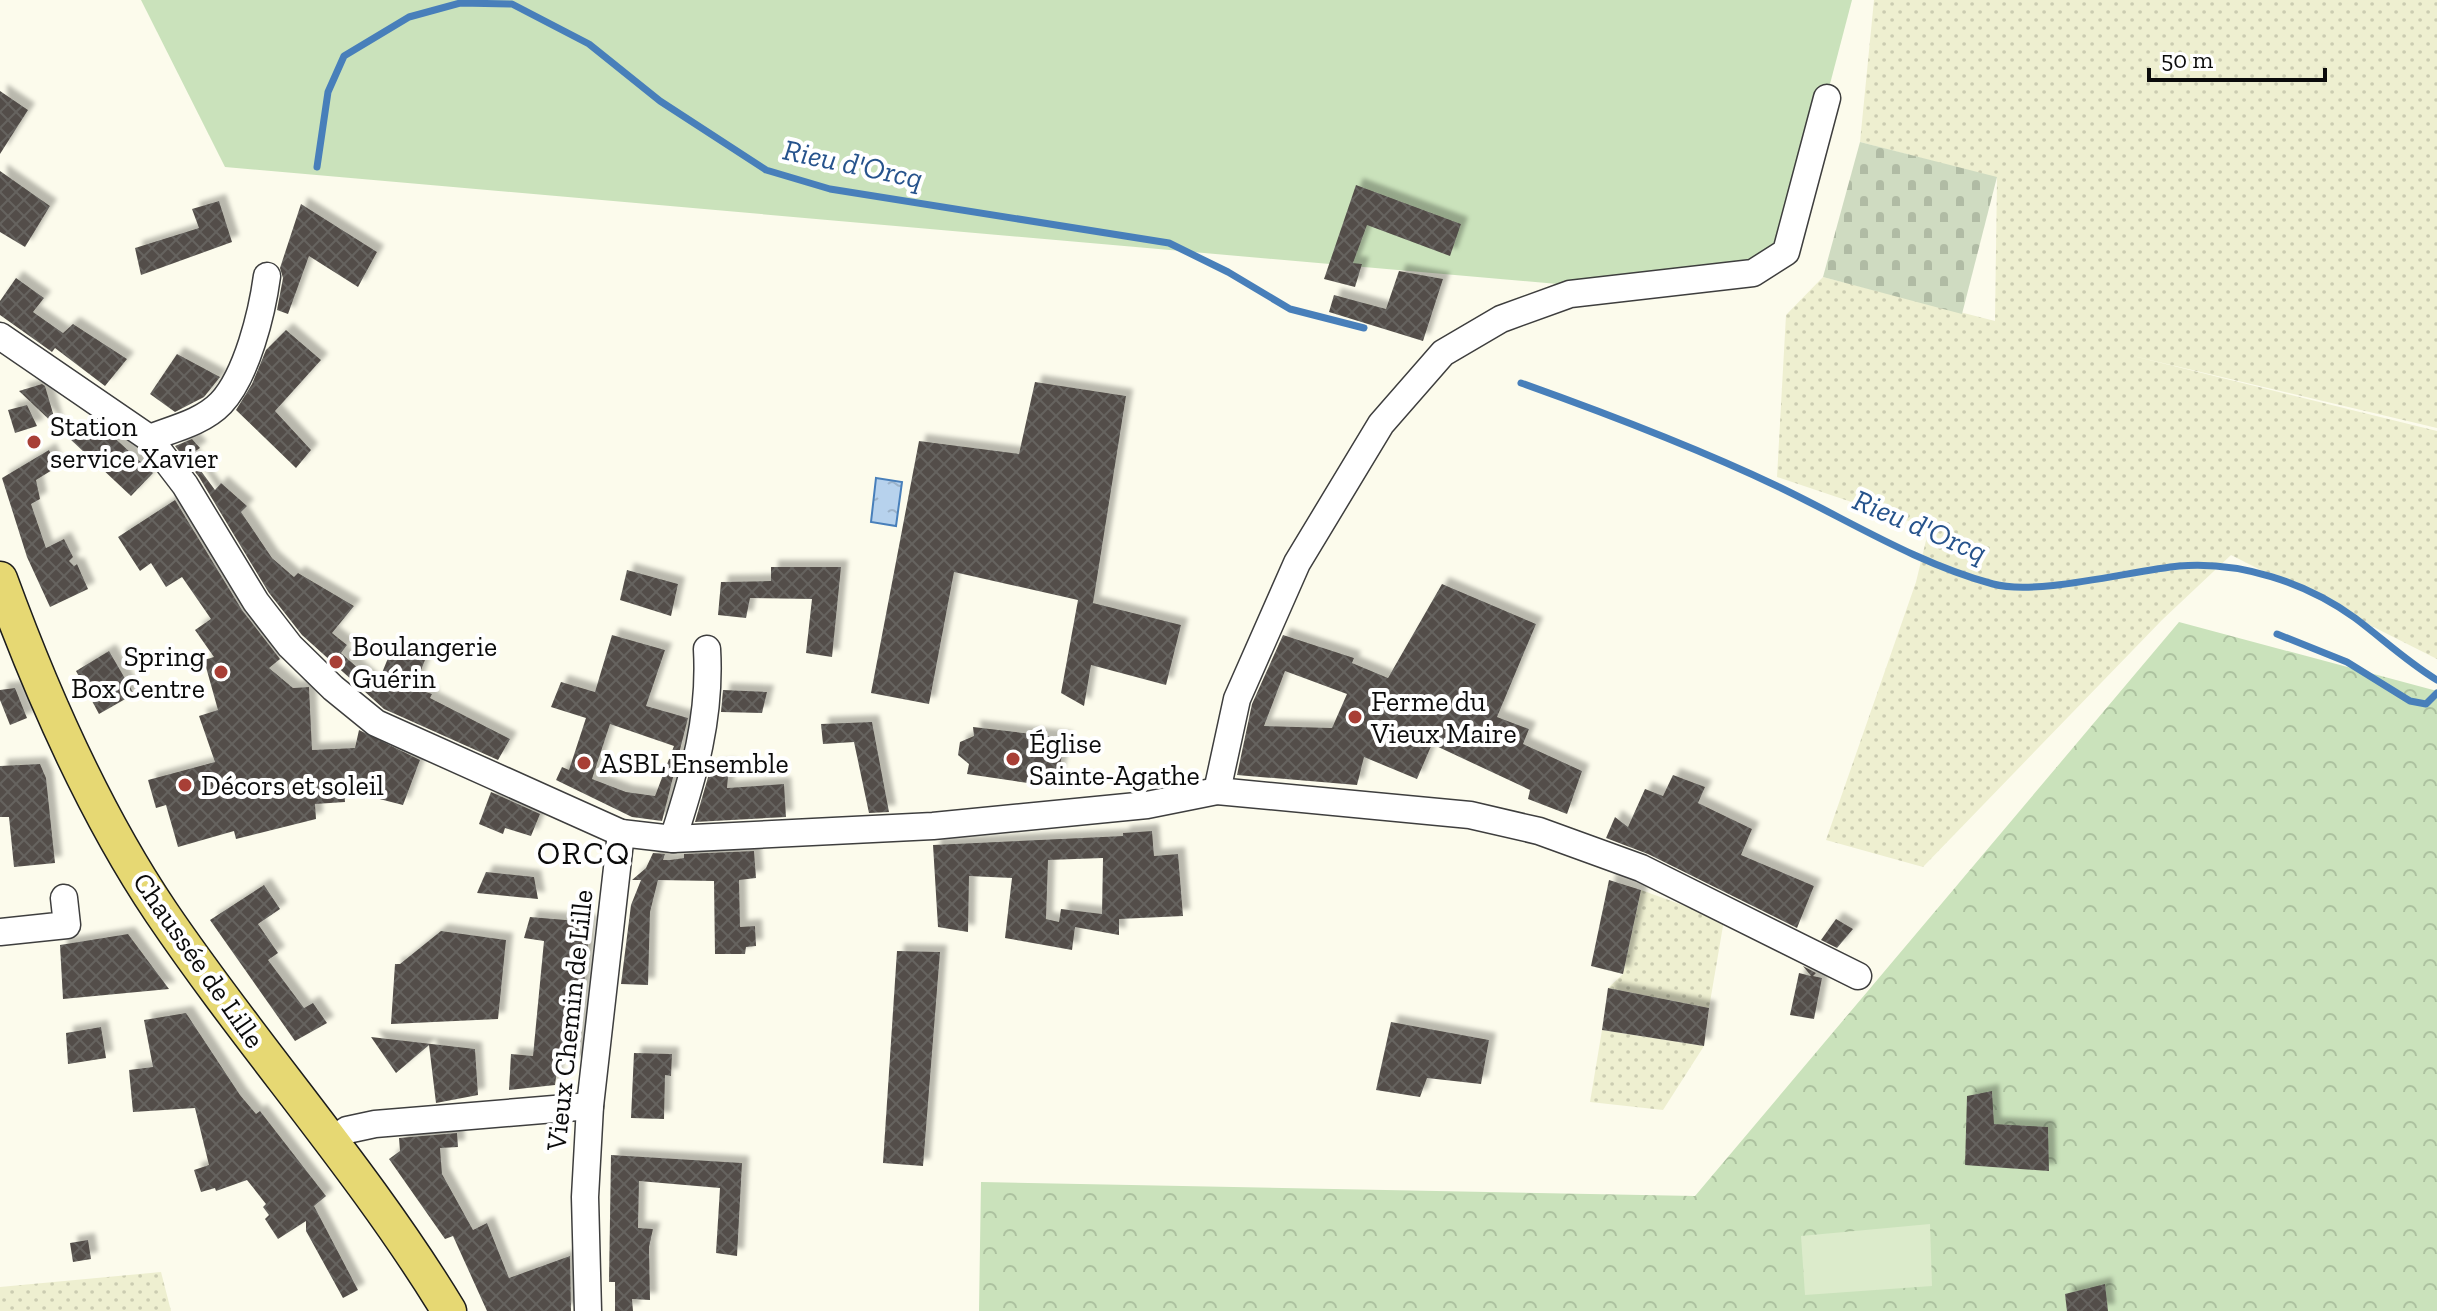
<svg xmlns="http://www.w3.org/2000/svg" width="2437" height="1311" font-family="'Zilla Slab',serif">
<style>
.farmland{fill:url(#farmland-dots)}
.grass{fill:#cae2bb}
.cemetery{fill:url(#cemetery-stones)}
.park{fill:url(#park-crowns)}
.pitch{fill:#dcebcb}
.water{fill:url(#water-ripples);stroke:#487fba;stroke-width:2}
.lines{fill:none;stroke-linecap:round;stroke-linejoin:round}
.stream{stroke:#487fba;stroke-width:7}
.building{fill:url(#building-cross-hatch);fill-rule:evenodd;filter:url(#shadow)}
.minor-casing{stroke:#3e3e3e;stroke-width:29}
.major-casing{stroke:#1c1c1c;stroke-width:37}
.minor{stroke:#fff;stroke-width:26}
.major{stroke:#e6d873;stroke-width:34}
.poi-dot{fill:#a83f36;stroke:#fff;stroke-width:3}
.labels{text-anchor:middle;stroke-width:8;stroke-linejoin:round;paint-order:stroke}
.poi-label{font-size:28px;fill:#0b0b0b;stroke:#fff;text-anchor:start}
.street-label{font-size:28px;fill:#0b0b0b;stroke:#fff}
.water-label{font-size:30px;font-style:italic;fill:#26538c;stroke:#fff}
.quarter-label{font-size:32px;letter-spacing:2px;fill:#0b0b0b;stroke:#fff}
</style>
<defs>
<pattern id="farmland-dots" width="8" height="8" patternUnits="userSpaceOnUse" patternTransform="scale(2)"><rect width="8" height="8" fill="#eeefd0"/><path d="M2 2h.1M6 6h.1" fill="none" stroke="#cbccb1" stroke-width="1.8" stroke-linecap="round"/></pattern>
<pattern id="cemetery-stones" width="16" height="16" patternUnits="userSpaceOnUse" patternTransform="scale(2)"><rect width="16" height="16" fill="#cfdbc1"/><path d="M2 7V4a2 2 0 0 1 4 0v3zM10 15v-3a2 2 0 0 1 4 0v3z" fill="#b0bba4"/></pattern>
<pattern id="park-crowns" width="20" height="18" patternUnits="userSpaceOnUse" patternTransform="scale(2)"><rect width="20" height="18" fill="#cae2bb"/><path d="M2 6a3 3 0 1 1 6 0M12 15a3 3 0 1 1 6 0" fill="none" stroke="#acc19f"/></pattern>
<pattern id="water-ripples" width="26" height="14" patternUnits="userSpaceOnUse" patternTransform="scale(2)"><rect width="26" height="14" fill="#b7d2ed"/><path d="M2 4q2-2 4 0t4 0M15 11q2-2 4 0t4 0" fill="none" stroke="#9cb3ca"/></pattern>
<pattern id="building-cross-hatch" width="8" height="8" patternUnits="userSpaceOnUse" patternTransform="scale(2)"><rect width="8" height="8" fill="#524e49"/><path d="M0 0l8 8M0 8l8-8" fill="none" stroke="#66635f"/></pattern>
<filter id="shadow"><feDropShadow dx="7" dy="-7" stdDeviation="2" flood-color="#0004"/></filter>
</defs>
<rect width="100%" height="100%" fill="#fcfbec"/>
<!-- farmland -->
<g class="farmland">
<path d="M1874,0H2437V428L2129,355L2437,431V659L2231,555L2162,620L1923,867L1826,840L1916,582L1929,528L1777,477L1786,315L1823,277L1995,321L1997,178L1860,142Z"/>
<path d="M1641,890L1724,920L1709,1008L1608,988L1623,974Z"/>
<path d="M1602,1030L1704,1046L1663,1110L1590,1102Z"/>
<path d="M161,1272L171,1311H0V1287Z"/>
</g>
<!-- grass -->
<path class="grass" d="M141,0H1852L1786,252L1614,289L225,167Z"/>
<!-- cemetery -->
<path class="cemetery" d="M1860,142L1997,177L1962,314L1823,277Z"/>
<!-- park -->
<path class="park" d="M2179,622L2437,691V1311H979L981,1182L1695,1196Z"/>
<!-- pitch -->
<path class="pitch" d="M1930,1224L1932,1286L1805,1295L1801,1236Z"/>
<!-- water -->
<path class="water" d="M876,478L902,482L896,526L871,522Z"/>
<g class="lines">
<!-- stream -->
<g class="stream">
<path d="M317,167L328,92L344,56L409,17L460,3L512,4L589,44L660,101L766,170L830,189L1169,243L1228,272L1290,309L1364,328"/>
<path d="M1521,383C1608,414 1695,447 1779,487C1850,521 1916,563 1993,584C2037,596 2130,571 2179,566C2240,561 2305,582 2355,618C2383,639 2407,662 2437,680"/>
<path d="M2277,634L2347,662L2410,701L2426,704L2437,693"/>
</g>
</g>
<!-- building -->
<g class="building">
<path d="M0,91L28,110L0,154Z"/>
<path d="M0,171L50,206L25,247L0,232Z"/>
<path d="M1356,185L1461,224L1450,256L1367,225L1353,263L1362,264L1355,287L1324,279Z"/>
<path d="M219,201L232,242L141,275L135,248L199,228L192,209Z"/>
<path d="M301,204L377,252L358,287L309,256L288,314L277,310L283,278L280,268Z"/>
<path d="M1399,271L1443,279L1423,341L1329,312L1334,295L1386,309Z"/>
<path d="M16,278L44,298L33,312L63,333L73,324L127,359L105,386L55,348L52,352L0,315V301Z"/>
<path d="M286,330L321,360L275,411L311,450L296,468L236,410L252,384L266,350Z"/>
<path d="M177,354L220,377L204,397L175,412L150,394Z"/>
<path d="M1035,382L1126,396L1093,603L1181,625L1166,685L1091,665L1084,706L1061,693L1078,600L954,572L929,704L871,693L919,441L1019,454Z"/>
<path d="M42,384L45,386L57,427L19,391Z"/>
<path d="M27,405L37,426L15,433L8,410Z"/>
<path d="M97,422L153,473L131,496L69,438Z"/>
<path d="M192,439L200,448L191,454L201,471L215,490L221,483L247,506L241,512L272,558L294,577L298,573L354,606L332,633L347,645L341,653L377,685L393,646L425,660L414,688L432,694L430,698L510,739L498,760L384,709L302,635L269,593L199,477L175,446Z"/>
<path d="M49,450L57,467L36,480L40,499L31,504L46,548L64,539L73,557L69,561L74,566L77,564L88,589L50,607L27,557L2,478Z"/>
<path d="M175,500L242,610L280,659L269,668L293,688L309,687L312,750L355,748L359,730L420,760L403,805L344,790L345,802L315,804L316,819L236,839L234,831L178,847L166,805L156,808L148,780L215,762L199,716L218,710L204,660L214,657L195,630L211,619L182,577L166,587L151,563L140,571L118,537Z"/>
<path d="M771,567H841L832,657L806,653L812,599L750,598L746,618L718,615L721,582L771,581Z"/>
<path d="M627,570L678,584L671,616L620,600Z"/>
<path d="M1442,584L1536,624L1497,717L1529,729L1523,744L1582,771L1567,814L1528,799L1530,790L1432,744L1417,779L1364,757L1357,785L1237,775L1252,704L1283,635L1354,658L1352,663L1388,678ZM1285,671L1347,694L1332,728L1264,726Z"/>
<path d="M612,635L665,650L646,706L688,718L662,821L632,817L556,780L562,767L569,770L586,718L551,707L561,682L595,692ZM610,724L674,746L655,796L626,792L592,779Z"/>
<path d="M109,651L134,694L99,714L76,671Z"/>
<path d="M15,688L27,718L10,725L0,700V690Z"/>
<path d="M723,690L767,692L762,713L721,712Z"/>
<path d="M872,722L889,812L869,813L854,742L823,744L821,724Z"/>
<path d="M973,727L1066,738L1055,787L967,774L969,764L958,755L960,742L974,736Z"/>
<path d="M40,764L46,778L55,863L14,867L9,817H0V766Z"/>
<path d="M729,765L727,788L784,784L786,817L695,822L711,767Z"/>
<path d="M1673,775L1705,787L1698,803L1752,829L1741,855L1814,886L1797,928L1648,854L1606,838L1615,817L1628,827L1645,789L1663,796Z"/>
<path d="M491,792L540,814L531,836L505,828L503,834L479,824Z"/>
<path d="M1152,831L1154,856L1178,854L1183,916L1119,919V935L1075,927L1072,950L1005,938L1012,878L969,876L968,932L938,927L933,845L1123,836V833ZM1103,858L1102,914L1061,909L1059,922L1046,919L1048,860Z"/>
<path d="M754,851L756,878L739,880L740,927L755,926L756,946L746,947L745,954H715L714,881L658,880L650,912L648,985L621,984L631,905L641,880H632L646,868L653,853L665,854L663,860H670L684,858V854Z"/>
<path d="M486,872L534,877L538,899L477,893Z"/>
<path d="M1609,880L1641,890L1623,974L1591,966Z"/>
<path d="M264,885L280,909L258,924L278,953L268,960L304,1008L313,1003L327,1023L295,1041L210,920Z"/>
<path d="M530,917L590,922L579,1037L576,1064L558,1062L555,1085L509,1090L511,1054L533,1056L544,941L524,938Z"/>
<path d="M1836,919L1853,929L1837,948L1821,940Z"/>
<path d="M441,931L506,940L498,1019L391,1024L395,964H400Z"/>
<path d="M128,934L169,989L63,999L60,945Z"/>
<path d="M897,951L940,952L923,1166L883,1163Z"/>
<path d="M1803,966L1816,973L1813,976L1822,978L1814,1019L1790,1015L1799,973L1811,976Z"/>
<path d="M1608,988L1709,1008L1704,1046L1602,1030Z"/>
<path d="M186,1013L240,1095L256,1114L260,1111L326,1196L314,1206L358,1290L343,1298L306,1231V1221L278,1239L265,1219L269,1215L263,1207L266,1204L247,1180L216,1191L215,1188L201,1192L194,1170L209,1165L195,1108L133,1112L129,1070L153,1067L144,1020Z"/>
<path d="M1391,1022L1489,1040L1481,1084L1427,1078L1420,1097L1376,1090Z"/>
<path d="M101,1027L106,1058L68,1064L66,1033Z"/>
<path d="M371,1037L475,1049L478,1095L436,1103L429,1045L396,1073Z"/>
<path d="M634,1053L672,1054L671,1076L665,1075L664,1119L631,1118Z"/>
<path d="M1992,1091L1994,1124L2048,1127L2049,1171L1965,1165L1967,1096Z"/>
<path d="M457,1133L458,1147L440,1148L442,1174L473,1230L487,1223L509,1278L570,1256L571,1311H487L453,1236L445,1239L389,1159L400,1151L399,1138Z"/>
<path d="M611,1155L742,1163L737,1256L716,1253L720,1188L639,1181L638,1228L653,1229L649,1247L650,1300L632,1299L633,1311H615V1282H609Z"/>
<path d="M88,1240L91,1259L73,1262L70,1243Z"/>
<path d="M2105,1284L2108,1311H2067L2065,1294Z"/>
</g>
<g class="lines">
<defs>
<g id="minor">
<path d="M0,336L149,438L185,485L256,602L290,646L333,688L376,723L621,833L673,839L933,826L1147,805L1217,791L1470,815L1539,831L1641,868L1858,976"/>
<path d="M149,438C173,429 203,422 221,403C247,375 262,313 267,276"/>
<path d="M1217,791L1237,699L1297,563L1381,424L1443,353L1501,319L1570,294L1753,273L1786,252L1827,98"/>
<path d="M673,839C694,774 711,718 707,649"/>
<path d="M0,932L67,925L64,898"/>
<path d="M331,1141L347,1130L375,1124L590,1106"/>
<path d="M588,1311L585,1197L590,1106L621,833"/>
</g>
<path id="major" d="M0,579C42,694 93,811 161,912C253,1048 364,1171 449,1311"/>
</defs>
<!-- minor casing -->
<use href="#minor" class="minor-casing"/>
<!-- major casing -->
<use href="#major" class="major-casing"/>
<!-- minor -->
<use href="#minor" class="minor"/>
<!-- major -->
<use href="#major" class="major"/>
</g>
<!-- markers -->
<g class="poi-dot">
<circle cx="34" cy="442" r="8"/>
<circle cx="336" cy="662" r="8"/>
<circle cx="221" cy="672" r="8"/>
<circle cx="1355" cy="717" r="8"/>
<circle cx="1013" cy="759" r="8"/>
<circle cx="584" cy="763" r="8"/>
<circle cx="185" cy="785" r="8"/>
</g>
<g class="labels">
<!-- poi labels -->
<g class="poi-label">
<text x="50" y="436">Station<tspan x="50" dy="32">service Xavier</tspan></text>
<text x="352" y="656">Boulangerie<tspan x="352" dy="32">Guérin</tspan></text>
<text x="205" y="666" text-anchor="end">Spring<tspan x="205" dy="32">Box Centre</tspan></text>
<text x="1371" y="711">Ferme du<tspan x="1371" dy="32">Vieux Maire</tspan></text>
<text x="1029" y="753">Église<tspan x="1029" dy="32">Sainte-Agathe</tspan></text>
<text x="600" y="773">ASBL Ensemble</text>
<text x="201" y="795">Décors et soleil</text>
</g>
<!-- street labels -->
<g class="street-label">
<text transform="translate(199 960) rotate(55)" y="10">Chaussée de Lille</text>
<text transform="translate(569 1020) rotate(-84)" y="10">Vieux Chemin de Lille</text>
</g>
<!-- water labels -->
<g class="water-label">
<text transform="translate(853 164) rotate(12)" y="10">Rieu d'Orcq</text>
<text transform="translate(1920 526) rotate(23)" y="10">Rieu d'Orcq</text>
</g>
<!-- quarter labels -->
<g class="quarter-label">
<text x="584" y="864">ORCQ</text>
</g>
</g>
<!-- scale -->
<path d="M2149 68v12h176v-12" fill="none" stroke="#0b0b0b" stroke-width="4"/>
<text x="2161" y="68" font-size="24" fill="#0b0b0b" stroke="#ffffff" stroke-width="6" paint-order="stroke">50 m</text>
</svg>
